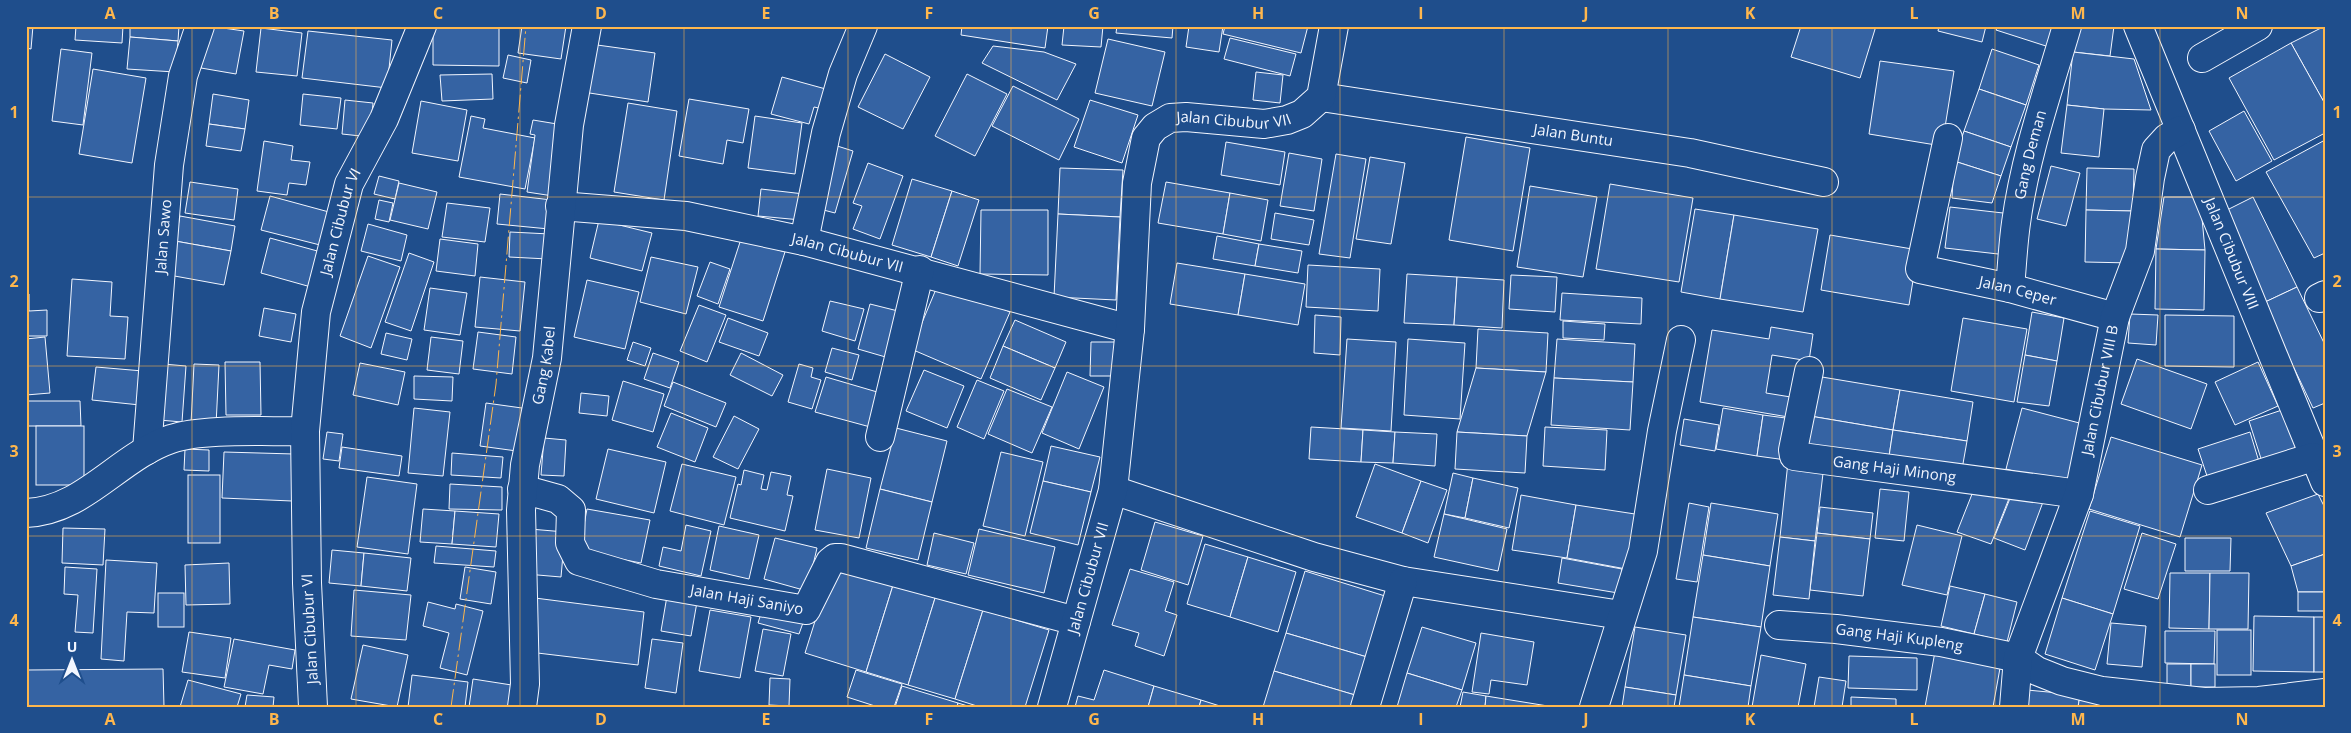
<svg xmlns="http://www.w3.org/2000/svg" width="2351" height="733" font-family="'Open Sans',sans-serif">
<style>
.building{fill:#3563a3;stroke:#f2f6ff}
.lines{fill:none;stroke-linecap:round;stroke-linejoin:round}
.minor-casing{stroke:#f2f6ff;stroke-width:30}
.minor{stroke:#1f4e8c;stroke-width:28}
.power{stroke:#ffb74d;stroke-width:1;stroke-dasharray:18 4 2.5 4;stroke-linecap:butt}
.grid{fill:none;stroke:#ffb74d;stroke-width:1;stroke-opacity:0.55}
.labels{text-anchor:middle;stroke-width:4;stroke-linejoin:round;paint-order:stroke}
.street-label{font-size:15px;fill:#f2f6ff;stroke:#1f4e8c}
.neatline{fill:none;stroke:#ffb74d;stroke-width:2}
.grid-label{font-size:16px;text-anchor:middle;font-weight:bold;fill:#ffb74d}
</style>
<rect width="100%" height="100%" fill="#1f4e8c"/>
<!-- building -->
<g class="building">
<path d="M26,26H33L31,49L26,48Z"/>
<path d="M76,26H123L122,43L75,40Z"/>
<path d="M130,26H179L178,41L130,37Z"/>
<path d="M209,26L244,31L236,74L201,68Z"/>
<path d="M433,26L499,27V66L433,65Z"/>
<path d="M522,26H566L561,59L518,53Z"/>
<path d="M962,26H1048L1045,48L961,35Z"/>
<path d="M1064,26H1103L1101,47L1062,45Z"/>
<path d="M1117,26H1173L1172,38L1116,33Z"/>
<path d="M1189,26H1223L1219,52L1186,47Z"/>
<path d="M1225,26H1308L1301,53L1223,34Z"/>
<path d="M1801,26H1876L1860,78L1791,57Z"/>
<path d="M1939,26H1986L1982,42L1938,31Z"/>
<path d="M1998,26H2056L2049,47L1996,30Z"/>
<path d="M2076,26H2114L2110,56L2073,52Z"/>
<path d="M2325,26V104L2291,43Z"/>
<path d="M261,28L302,33L297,76L256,72Z"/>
<path d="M308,31L392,40L387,88L302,78Z"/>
<path d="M130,37L178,41L175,72L127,69Z"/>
<path d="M1230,38L1296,54L1290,76L1224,59Z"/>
<path d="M1108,39L1165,52L1152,106L1095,93Z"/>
<path d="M2291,43L2325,104V133L2274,160L2229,78Z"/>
<path d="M590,44L655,53L648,102L583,92Z"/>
<path d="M993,46L1044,52L1076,64L1057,100L982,63Z"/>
<path d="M61,49L92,53L83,125L52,121Z"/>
<path d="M1992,49L2039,65L2026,105L1979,89Z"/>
<path d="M2073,52L2134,59L2151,110L2104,109L2067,105Z"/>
<path d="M885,54L930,77L903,129L858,107Z"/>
<path d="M508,55L531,60L527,83L503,78Z"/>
<path d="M1880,61L1954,71L1942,146L1869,134Z"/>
<path d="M93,69L146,78L132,163L79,154Z"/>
<path d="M1256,72L1283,75L1280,103L1253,100Z"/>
<path d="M492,74L493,99L442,101L440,75Z"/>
<path d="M967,74L1007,94L975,156L935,136Z"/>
<path d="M782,77L833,91L828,110L814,107L809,124L771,114Z"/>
<path d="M1013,86L1079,119L1059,160L992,126Z"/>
<path d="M1979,89L2026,105L2011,147L1964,131Z"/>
<path d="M213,94L249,100L245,129L209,124Z"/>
<path d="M303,94L341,98L337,129L300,125Z"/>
<path d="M689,99L749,109L743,143L727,140L723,164L679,156Z"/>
<path d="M345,100L373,103L370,137L342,134Z"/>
<path d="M1090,100L1138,115L1122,163L1074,147Z"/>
<path d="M421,101L467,110L458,161L412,153Z"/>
<path d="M628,103L677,111L664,200L614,192Z"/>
<path d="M2067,105L2104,109L2099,157L2061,153Z"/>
<path d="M2244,111L2272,161L2236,181L2209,131Z"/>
<path d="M471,116L485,119L483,128L535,138L525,189L459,177Z"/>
<path d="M755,116L802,123L795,174L748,168Z"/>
<path d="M533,120L563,125L553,196L527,192L535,135L530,134Z"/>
<path d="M209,124L245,129L241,151L206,146Z"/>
<path d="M1964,131L2011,147L2001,176L1954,161Z"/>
<path d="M1466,137L1530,148L1513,251L1449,240Z"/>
<path d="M2325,140V253L2314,258L2266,172Z"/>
<path d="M264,141L293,146L291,160L310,162L306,185L289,183L287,195L257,191Z"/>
<path d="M1226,142L1285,152L1280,185L1221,175Z"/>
<path d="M831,144L853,151L835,213L812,207Z"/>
<path d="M1289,153L1322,159L1314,211L1280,206Z"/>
<path d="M1336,154L1366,159L1350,258L1319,254Z"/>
<path d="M1370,157L1405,163L1391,244L1356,239Z"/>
<path d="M1954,161L2001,176L1992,203L1952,198Z"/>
<path d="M868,163L903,176L880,239L853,229L862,206L853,203Z"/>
<path d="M2051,166L2080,173L2066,226L2037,219Z"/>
<path d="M1060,168L1123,170L1120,217L1058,214Z"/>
<path d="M2087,168L2134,169L2133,211L2086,210Z"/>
<path d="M379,176L399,181L395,199L374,194Z"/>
<path d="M912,179L952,191L931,257L892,245Z"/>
<path d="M190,182L238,189L234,220L185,213Z"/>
<path d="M1166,182L1230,193L1223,234L1158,223Z"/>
<path d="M399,183L437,192L428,229L390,220Z"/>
<path d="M1610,184L1693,198L1679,282L1596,269Z"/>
<path d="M1530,186L1597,197L1583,277L1517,267Z"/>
<path d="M761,189L804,194L801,220L758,216Z"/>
<path d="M952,191L979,200L958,266L931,257Z"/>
<path d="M1230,193L1268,200L1261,241L1223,234Z"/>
<path d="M500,194L552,200L549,229L497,224Z"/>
<path d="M270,196L329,212L320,245L261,230Z"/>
<path d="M2164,197H2200L2205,250L2156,249Z"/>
<path d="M2253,197L2297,287L2263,303L2219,214Z"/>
<path d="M379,200L393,203L389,222L375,219Z"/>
<path d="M447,203L490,208L485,242L442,237Z"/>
<path d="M1950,207L2012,214L2007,255L1945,248Z"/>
<path d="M1695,209L1734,215L1720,299L1681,292Z"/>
<path d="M981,210H1048V275L980,274Z"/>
<path d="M2086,210L2133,211L2132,263L2085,262Z"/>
<path d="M1275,213L1314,220L1309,245L1271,239Z"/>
<path d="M1058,214L1120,217L1116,300L1054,297Z"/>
<path d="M1734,215L1818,229L1803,312L1720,299Z"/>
<path d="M180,216L235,226L231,251L175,241Z"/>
<path d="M599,220L652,233L642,271L590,258Z"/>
<path d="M368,224L407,235L401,261L361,251Z"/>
<path d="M510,232L550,234L548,259L509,257Z"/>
<path d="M1830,235L1918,250L1909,305L1821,290Z"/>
<path d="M1217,236L1259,244L1255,266L1213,259Z"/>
<path d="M270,238L321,252L311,287L261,273Z"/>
<path d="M440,239L478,244L475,276L436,271Z"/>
<path d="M741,239L785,252L763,321L719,307Z"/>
<path d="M175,241L231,251L224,285L169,275Z"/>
<path d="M1259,244L1302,251L1298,273L1255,266Z"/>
<path d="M2156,249L2205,250L2204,310L2155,309Z"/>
<path d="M409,253L434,262L411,331L385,322Z"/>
<path d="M368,256L400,267L371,348L340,336Z"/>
<path d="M651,257L698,267L686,314L640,302Z"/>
<path d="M710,262L730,269L718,304L697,296Z"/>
<path d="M1177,263L1245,274L1238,315L1170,304Z"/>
<path d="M1308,265L1380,269L1378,311L1306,307Z"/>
<path d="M1245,274L1305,284L1298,325L1238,315Z"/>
<path d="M1407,274L1457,277L1454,325L1404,323Z"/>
<path d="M1511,275L1557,277L1555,312L1509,309Z"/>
<path d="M480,277L525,282L520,331L475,327Z"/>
<path d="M1457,277L1504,280L1502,328L1454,325Z"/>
<path d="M72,279L112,282L110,316L128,317L125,359L67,356Z"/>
<path d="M587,280L639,292L625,349L574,337Z"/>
<path d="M939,282L1010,312L981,379L911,349Z"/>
<path d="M2297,287L2325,345V403L2313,408L2263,303Z"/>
<path d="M430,288L467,293L460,335L424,330Z"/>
<path d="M1562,293L1642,298L1641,324L1560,320Z"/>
<path d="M26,294H29V311L47,310V336H26Z"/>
<path d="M830,301L864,309L855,341L822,331Z"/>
<path d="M870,304L902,312L889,358L858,349Z"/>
<path d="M699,305L726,315L707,362L680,351Z"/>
<path d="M264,308L296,314L291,342L259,336Z"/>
<path d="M2032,312L2064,318L2057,361L2025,355Z"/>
<path d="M2130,314L2158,315L2156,345L2128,343Z"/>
<path d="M1315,315L1341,317L1340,355L1314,353Z"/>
<path d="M2165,315L2234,316V367L2165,366Z"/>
<path d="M728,318L768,333L759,356L719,342Z"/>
<path d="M1963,318L2027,329L2014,402L1951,391Z"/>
<path d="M1015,320L1066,342L1055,368L1003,346Z"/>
<path d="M1563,321L1605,324L1604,340L1563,338Z"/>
<path d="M1771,327L1813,334L1809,361L1772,355L1766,393L1797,398L1794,418L1700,402L1712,330L1769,339Z"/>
<path d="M1478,329L1548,333L1546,372L1476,368Z"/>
<path d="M478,332L516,337L512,374L473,369Z"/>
<path d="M386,333L412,339L407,360L381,354Z"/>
<path d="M45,337L50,393L26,395V339Z"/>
<path d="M431,337L463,341L459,374L427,370Z"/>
<path d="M1347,339L1396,342L1391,431L1341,428Z"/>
<path d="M1408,339L1465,343L1460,419L1404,415Z"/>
<path d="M1557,339L1635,344L1633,382L1554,378Z"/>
<path d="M633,342L651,348L645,366L627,360Z"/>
<path d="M1091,342H1116V376H1090Z"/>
<path d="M1003,346L1055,368L1041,400L990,378Z"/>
<path d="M832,348L859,355L852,380L825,372Z"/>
<path d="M653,353L679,362L670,388L644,379Z"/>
<path d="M741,353L783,375L772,396L730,375Z"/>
<path d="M2025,355L2057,361L2049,406L2017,402Z"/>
<path d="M2137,359L2207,384L2191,429L2121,404Z"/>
<path d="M225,362H260L261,415H226Z"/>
<path d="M2258,362L2278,406L2235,425L2215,382Z"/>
<path d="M360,363L405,372L398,405L353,395Z"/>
<path d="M163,364L186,366L182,422L159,420Z"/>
<path d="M194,364L219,365L216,425L191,424Z"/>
<path d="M799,364L813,368L811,377L821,380L812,409L788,402Z"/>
<path d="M96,367L143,371L140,405L92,400Z"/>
<path d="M1476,368L1546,372L1527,436L1457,432Z"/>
<path d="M924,370L964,386L947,428L906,411Z"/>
<path d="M1067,372L1104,387L1079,449L1042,433Z"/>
<path d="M414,376L453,377L452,401L414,399Z"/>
<path d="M1816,376L1900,390L1893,430L1810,416Z"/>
<path d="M826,377L884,394L874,428L815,412Z"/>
<path d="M1554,378L1633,382L1630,430L1551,425Z"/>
<path d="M977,380L1004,391L984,439L957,427Z"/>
<path d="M623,381L664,394L653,432L612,420Z"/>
<path d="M673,382L726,403L716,427L664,406Z"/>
<path d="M1007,389L1052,407L1032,453L988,434Z"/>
<path d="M1900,390L1973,402L1967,441L1893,430Z"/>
<path d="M581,393L609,396L607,416L579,413Z"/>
<path d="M26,401H80L81,426H26Z"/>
<path d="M486,403L529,409L524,452L480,446Z"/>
<path d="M414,408L450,412L443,476L408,473Z"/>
<path d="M1723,408L1763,415L1757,456L1716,449Z"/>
<path d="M2022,408L2087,425L2070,486L2006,469Z"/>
<path d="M2288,408L2304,454L2264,468L2249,421Z"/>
<path d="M671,413L708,428L695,462L657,447Z"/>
<path d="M1763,415L1793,419L1786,460L1757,456Z"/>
<path d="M734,416L759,429L738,469L713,457Z"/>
<path d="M1810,416L1893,430L1888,463L1804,449Z"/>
<path d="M1684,419L1719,425L1715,451L1680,445Z"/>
<rect x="36" y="426" width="48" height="59"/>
<path d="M1311,427L1363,430L1361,462L1309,459Z"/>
<path d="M1545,427L1607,430L1605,470L1543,466Z"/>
<path d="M896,428L947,441L932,502L880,489Z"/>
<path d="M1363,430L1395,432L1393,463L1361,462Z"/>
<path d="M1893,430L1967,441L1961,475L1888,463Z"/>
<path d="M327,432L343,434L339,461L323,459Z"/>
<path d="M1395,432L1437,434L1435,466L1393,463Z"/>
<path d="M1457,432L1527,436L1525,473L1455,469Z"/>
<path d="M2250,432L2260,465L2209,482L2198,449Z"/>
<path d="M2111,437L2202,465L2180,537L2089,509Z"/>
<path d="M544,438L566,440L564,476L541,475Z"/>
<path d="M1051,446L1100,457L1091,492L1043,481Z"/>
<path d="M342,447L402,456L399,476L339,468Z"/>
<path d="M185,449L209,450V471L184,470Z"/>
<path d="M608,449L666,462L654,513L596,499Z"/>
<path d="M224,452L294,454L292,501L222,498Z"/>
<path d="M1001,452L1043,462L1025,536L983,526Z"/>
<path d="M452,453L503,457L501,478L451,475Z"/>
<path d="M1788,462L1824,465L1815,541L1780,537Z"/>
<path d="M682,464L736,477L724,525L670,511Z"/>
<path d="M1375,464L1421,481L1402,533L1356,517Z"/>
<path d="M827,469L871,478L859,538L815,530Z"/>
<path d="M744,470L764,475L761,489L767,490L771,472L791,476L787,495L793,496L785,531L730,518L738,484L741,485Z"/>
<path d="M1453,473L1473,478L1465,518L1444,514Z"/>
<rect x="188" y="475" width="32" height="68"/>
<path d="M367,477L417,484L408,554L357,547Z"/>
<path d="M1473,478L1518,488L1509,528L1465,518Z"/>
<path d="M1043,481L1091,492L1078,545L1030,533Z"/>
<path d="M1421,481L1447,490L1428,543L1402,533Z"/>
<path d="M450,484L502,487V510L449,509Z"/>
<path d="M1976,484L2010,496L1991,544L1957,532Z"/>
<path d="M880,489L932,502L918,560L866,548Z"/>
<path d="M1880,489L1909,492L1904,541L1875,538Z"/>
<path d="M2013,491L2043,502L2025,550L1994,538Z"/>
<path d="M2318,494L2325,508V554L2291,566L2266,513Z"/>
<path d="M1521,495L1576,505L1567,558L1512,550Z"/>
<path d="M1689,503L1709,507L1697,582L1676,579Z"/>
<path d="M1711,503L1778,514L1770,566L1703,555Z"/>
<path d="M1576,505L1635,514L1626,569L1567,558Z"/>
<path d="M1820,507L1873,513L1870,539L1817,533Z"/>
<path d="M423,509L455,511L452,544L420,542Z"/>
<path d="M587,509L650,520L641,563L579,551Z"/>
<path d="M455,511L499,514L496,547L452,544Z"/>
<path d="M2090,511L2140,526L2113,614L2062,598Z"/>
<path d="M1444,514L1507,529L1498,571L1434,557Z"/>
<path d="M1155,522L1203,536L1188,585L1141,570Z"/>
<path d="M686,525L711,531L701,576L659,566L663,547L681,551Z"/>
<path d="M1917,525L1962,536L1947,595L1902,585Z"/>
<path d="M719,526L759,535L749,579L710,570Z"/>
<path d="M63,528L105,529L103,565L62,563Z"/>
<path d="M530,529L565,532L561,577L526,574Z"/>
<path d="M979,529L1055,547L1044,593L968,575Z"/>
<path d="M934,533L974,543L966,574L927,565Z"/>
<path d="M1817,533L1870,539L1863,596L1810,590Z"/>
<path d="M2142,533L2176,544L2158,599L2124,589Z"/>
<path d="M1780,537L1815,541L1809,599L1773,595Z"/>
<path d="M775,538L817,548L807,591L764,579Z"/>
<path d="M2185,538H2231L2230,571H2185Z"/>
<path d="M1205,544L1248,557L1230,617L1187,604Z"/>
<path d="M436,546L496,551L494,567L434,563Z"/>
<path d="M332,550L364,553L361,586L329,583Z"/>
<path d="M364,553L411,558L407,591L361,586Z"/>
<path d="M2325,554V592H2298L2291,566Z"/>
<path d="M1703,555L1770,566L1761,627L1693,617Z"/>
<path d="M1248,557L1296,572L1278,632L1230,617Z"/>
<path d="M1562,558L1622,569L1618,593L1558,583Z"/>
<path d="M106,560L157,563L154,613L127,612L124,661L101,659Z"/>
<path d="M229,563L230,604L186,605L185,565Z"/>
<path d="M833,564L894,582L866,672L805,653Z"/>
<path d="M65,567L97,569L93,633L75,632L78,595L64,594Z"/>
<path d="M465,567L496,572L491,604L460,599Z"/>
<path d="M1130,569L1174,582L1165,611L1177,615L1164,656L1135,646L1139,633L1112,625Z"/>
<path d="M1305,571L1385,596L1367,657L1286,633Z"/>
<path d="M2170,573H2210L2209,629L2169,628Z"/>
<path d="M2210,573H2249L2248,629H2209Z"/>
<path d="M894,582L936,595L908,685L866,672Z"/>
<path d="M1950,586L1985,594L1974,634L1941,626Z"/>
<path d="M354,590L411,595L406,640L351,636Z"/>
<rect x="2298" y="592" width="27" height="19"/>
<rect x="158" y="593" width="26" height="34"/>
<path d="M1985,594L2017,602L2007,642L1974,634Z"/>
<path d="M936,595L983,610L955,699L908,685Z"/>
<path d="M667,596L697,602L691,636L661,631Z"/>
<path d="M535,598L644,612L638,665L529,652Z"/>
<path d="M2062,598L2113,614L2095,670L2045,654Z"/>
<path d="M428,602L455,609L456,604L483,611L467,675L440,668L449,633L423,626Z"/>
<path d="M763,607L804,620L799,634L758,623Z"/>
<path d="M710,610L751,617L740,678L699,671Z"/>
<path d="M983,610L1049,630L1025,707H980L955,699Z"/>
<path d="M2254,616L2314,617V672L2253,671Z"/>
<path d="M1693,617L1761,627L1751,686L1684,675Z"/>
<rect x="2314" y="617" width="11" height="55"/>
<path d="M2111,623L2146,626L2142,667L2107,664Z"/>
<path d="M1422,627L1476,643L1462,690L1407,673Z"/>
<path d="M1635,627L1686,635L1676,695L1625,687Z"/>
<path d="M763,629L791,634L783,676L755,671Z"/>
<rect x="2217" y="630" width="34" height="45"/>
<path d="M2165,631H2215L2214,664L2165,663Z"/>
<path d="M189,632L231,638L225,678L182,672Z"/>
<path d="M1286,633L1367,657L1355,695L1274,671Z"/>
<path d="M1481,633L1534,642L1527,685L1491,680L1489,694L1472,692Z"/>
<path d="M234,639L295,650L292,669L269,665L263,694L224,687Z"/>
<path d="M652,639L683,643L676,693L645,688Z"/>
<path d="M363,645L408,655L397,707L351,699Z"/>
<path d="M1936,646L2002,657L1993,707H1925Z"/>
<path d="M1761,655L1806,664L1798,707H1752Z"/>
<path d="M1849,656L1917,658V690L1848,688Z"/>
<rect x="2167" y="664" width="24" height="23"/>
<rect x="2191" y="664" width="24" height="23"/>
<path d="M163,669L164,707H26V670Z"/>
<path d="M856,670L902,684L894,707H878L847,697Z"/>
<path d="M1104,670L1154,686L1148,707H1075L1078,696L1094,700Z"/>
<path d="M1274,671L1355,695L1352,707H1263Z"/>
<path d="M1407,673L1462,690L1456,707H1397Z"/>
<path d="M412,675L468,682L465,707H408Z"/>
<path d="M1684,675L1751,686L1748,707H1679Z"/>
<path d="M1819,677L1846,681L1842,707H1814Z"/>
<path d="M770,678L790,679L789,706L769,705Z"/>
<path d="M473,679L518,686L515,707H469Z"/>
<path d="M188,680L241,694L237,707H180Z"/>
<path d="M902,686L958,703L957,707H895Z"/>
<path d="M1154,686L1201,700L1199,707H1148Z"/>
<path d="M1625,687L1676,695L1674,707H1622Z"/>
<path d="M2027,690L2080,695L2078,707H2025Z"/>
<path d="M1463,692L1486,696L1485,707H1460Z"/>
<path d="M247,695L274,697L273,707H245Z"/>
<path d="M2080,695L2129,707H2078Z"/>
<path d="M1486,696L1554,707H1485Z"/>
<path d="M1851,697L1896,699V707H1851Z"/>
<path d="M1201,700L1223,707H1199Z"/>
<path d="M958,703L971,707H957Z"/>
</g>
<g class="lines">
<defs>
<g id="minor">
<path id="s1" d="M2138,26L2325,482"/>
<path d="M2202,58L2258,26"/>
<path id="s2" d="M1321,97L1690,153L1824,182"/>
<path id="s3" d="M1948,138L1920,269L2010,288L2115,317"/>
<path id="s4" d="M560,206L686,216L804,241L1130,329"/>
<path d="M804,241L826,133L843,74L863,26"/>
<path id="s5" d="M2010,288C2012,266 2013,244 2016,223C2025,156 2048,91 2067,26"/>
<path d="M2319,298L2325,295"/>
<path id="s6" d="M1809,371L1793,450L1794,456L2079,494"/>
<path d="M880,437L920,270"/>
<path id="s7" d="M147,450L169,165L183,76L200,26"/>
<path id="s8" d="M522,489L558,499L571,510L570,543L579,561L656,584L806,610L830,562L835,558H841L1076,621"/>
<path d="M1113,490L1314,557L1403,581L1621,615"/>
<path d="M2208,490L2313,457"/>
<path d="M26,513C84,511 118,457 171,439C204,428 268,432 305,431"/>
<path id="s9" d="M1779,625L1836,629L1941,642L2018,658L2037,671L2062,681L2102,691L2204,702L2259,701L2325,693"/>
<path id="s10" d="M313,707L307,583L305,431L316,312L349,184L384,119L422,26"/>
<path id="s11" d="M522,707L525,684L521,510L525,465L547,358L569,125L587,26"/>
<path id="s12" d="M1052,707L1113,490L1130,329L1137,183L1146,138L1155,127L1170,118L1186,117L1264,124L1287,120L1302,114L1321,97L1334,26"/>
<path d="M1365,707L1403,581"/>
<path d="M1594,707L1643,551L1662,431L1681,340"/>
<path id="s13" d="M2014,707L2018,658L2079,494L2115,317L2140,251L2150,178L2156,150L2167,138L2181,130"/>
</g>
</defs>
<!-- minor casing -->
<use href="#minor" class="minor-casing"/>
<!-- minor -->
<use href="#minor" class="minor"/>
<!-- power -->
<path class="power" d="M451,707L496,384L526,26"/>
</g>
<!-- grid -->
<path class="grid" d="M192,26V707M356,26V707M520,26V707M684,26V707M848,26V707M1011,26V707M1176,26V707M1340,26V707M1504,26V707M1668,26V707M1832,26V707M1995,26V707M2160,26V707M26,197H2325M26,366H2325M26,536H2325"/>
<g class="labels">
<!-- street labels -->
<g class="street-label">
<text dy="5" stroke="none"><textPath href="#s12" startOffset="675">Jalan Cibubur VII</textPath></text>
<text dy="5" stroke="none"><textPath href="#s2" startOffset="255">Jalan Buntu</textPath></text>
<text dy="5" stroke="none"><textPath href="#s5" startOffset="135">Gang Deman</textPath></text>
<text dy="5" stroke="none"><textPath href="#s10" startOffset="489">Jalan Cibubur VI</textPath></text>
<text dy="5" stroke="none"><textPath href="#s7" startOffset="214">Jalan Sawo</textPath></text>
<text dy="5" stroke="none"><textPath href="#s4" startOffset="292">Jalan Cibubur VII</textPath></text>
<text dy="5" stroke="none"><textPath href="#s1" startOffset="246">Jalan Cibubur VIII</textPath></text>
<text dy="5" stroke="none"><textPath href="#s3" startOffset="234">Jalan Ceper</textPath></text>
<text dy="5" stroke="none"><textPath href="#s11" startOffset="344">Gang Kabel</textPath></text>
<text dy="5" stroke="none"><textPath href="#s13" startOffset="330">Jalan Cibubur VIII B</textPath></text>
<text dy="5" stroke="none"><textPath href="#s6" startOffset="188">Gang Haji Minong</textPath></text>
<text dy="5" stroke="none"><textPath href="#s12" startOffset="134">Jalan Cibubur VII</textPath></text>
<text dy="5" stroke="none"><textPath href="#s8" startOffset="280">Jalan Haji Saniyo</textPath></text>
<text transform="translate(310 629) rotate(-93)" y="5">Jalan Cibubur VI</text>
<text dy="5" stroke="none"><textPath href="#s9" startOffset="121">Gang Haji Kupleng</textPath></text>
</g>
</g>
<!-- border -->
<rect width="2351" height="733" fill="none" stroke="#1f4e8c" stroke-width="55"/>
<!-- north arrow -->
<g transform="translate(72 660)" stroke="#1f4e8c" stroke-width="4" paint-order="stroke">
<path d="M0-4L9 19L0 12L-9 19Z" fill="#f2f6ff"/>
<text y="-8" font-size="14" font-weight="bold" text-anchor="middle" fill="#f2f6ff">U</text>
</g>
<rect x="28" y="28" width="2296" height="678" class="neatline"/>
<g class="grid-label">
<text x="110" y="19">A</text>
<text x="274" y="19">B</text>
<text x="438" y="19">C</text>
<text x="601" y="19">D</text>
<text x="766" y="19">E</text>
<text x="929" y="19">F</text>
<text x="1094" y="19">G</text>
<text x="1258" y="19">H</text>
<text x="1421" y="19">I</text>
<text x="1586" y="19">J</text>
<text x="1750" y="19">K</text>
<text x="1914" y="19">L</text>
<text x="2078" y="19">M</text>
<text x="2242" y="19">N</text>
<text x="14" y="118">1</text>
<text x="2337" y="118">1</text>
<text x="14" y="287">2</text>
<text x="2337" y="287">2</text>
<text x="14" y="457">3</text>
<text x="2337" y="457">3</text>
<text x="14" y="626">4</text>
<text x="2337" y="626">4</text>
<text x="110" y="725">A</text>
<text x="274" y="725">B</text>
<text x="438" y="725">C</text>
<text x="601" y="725">D</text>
<text x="766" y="725">E</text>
<text x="929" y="725">F</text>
<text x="1094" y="725">G</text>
<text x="1258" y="725">H</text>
<text x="1421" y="725">I</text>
<text x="1586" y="725">J</text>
<text x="1750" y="725">K</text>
<text x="1914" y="725">L</text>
<text x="2078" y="725">M</text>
<text x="2242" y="725">N</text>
</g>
</svg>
